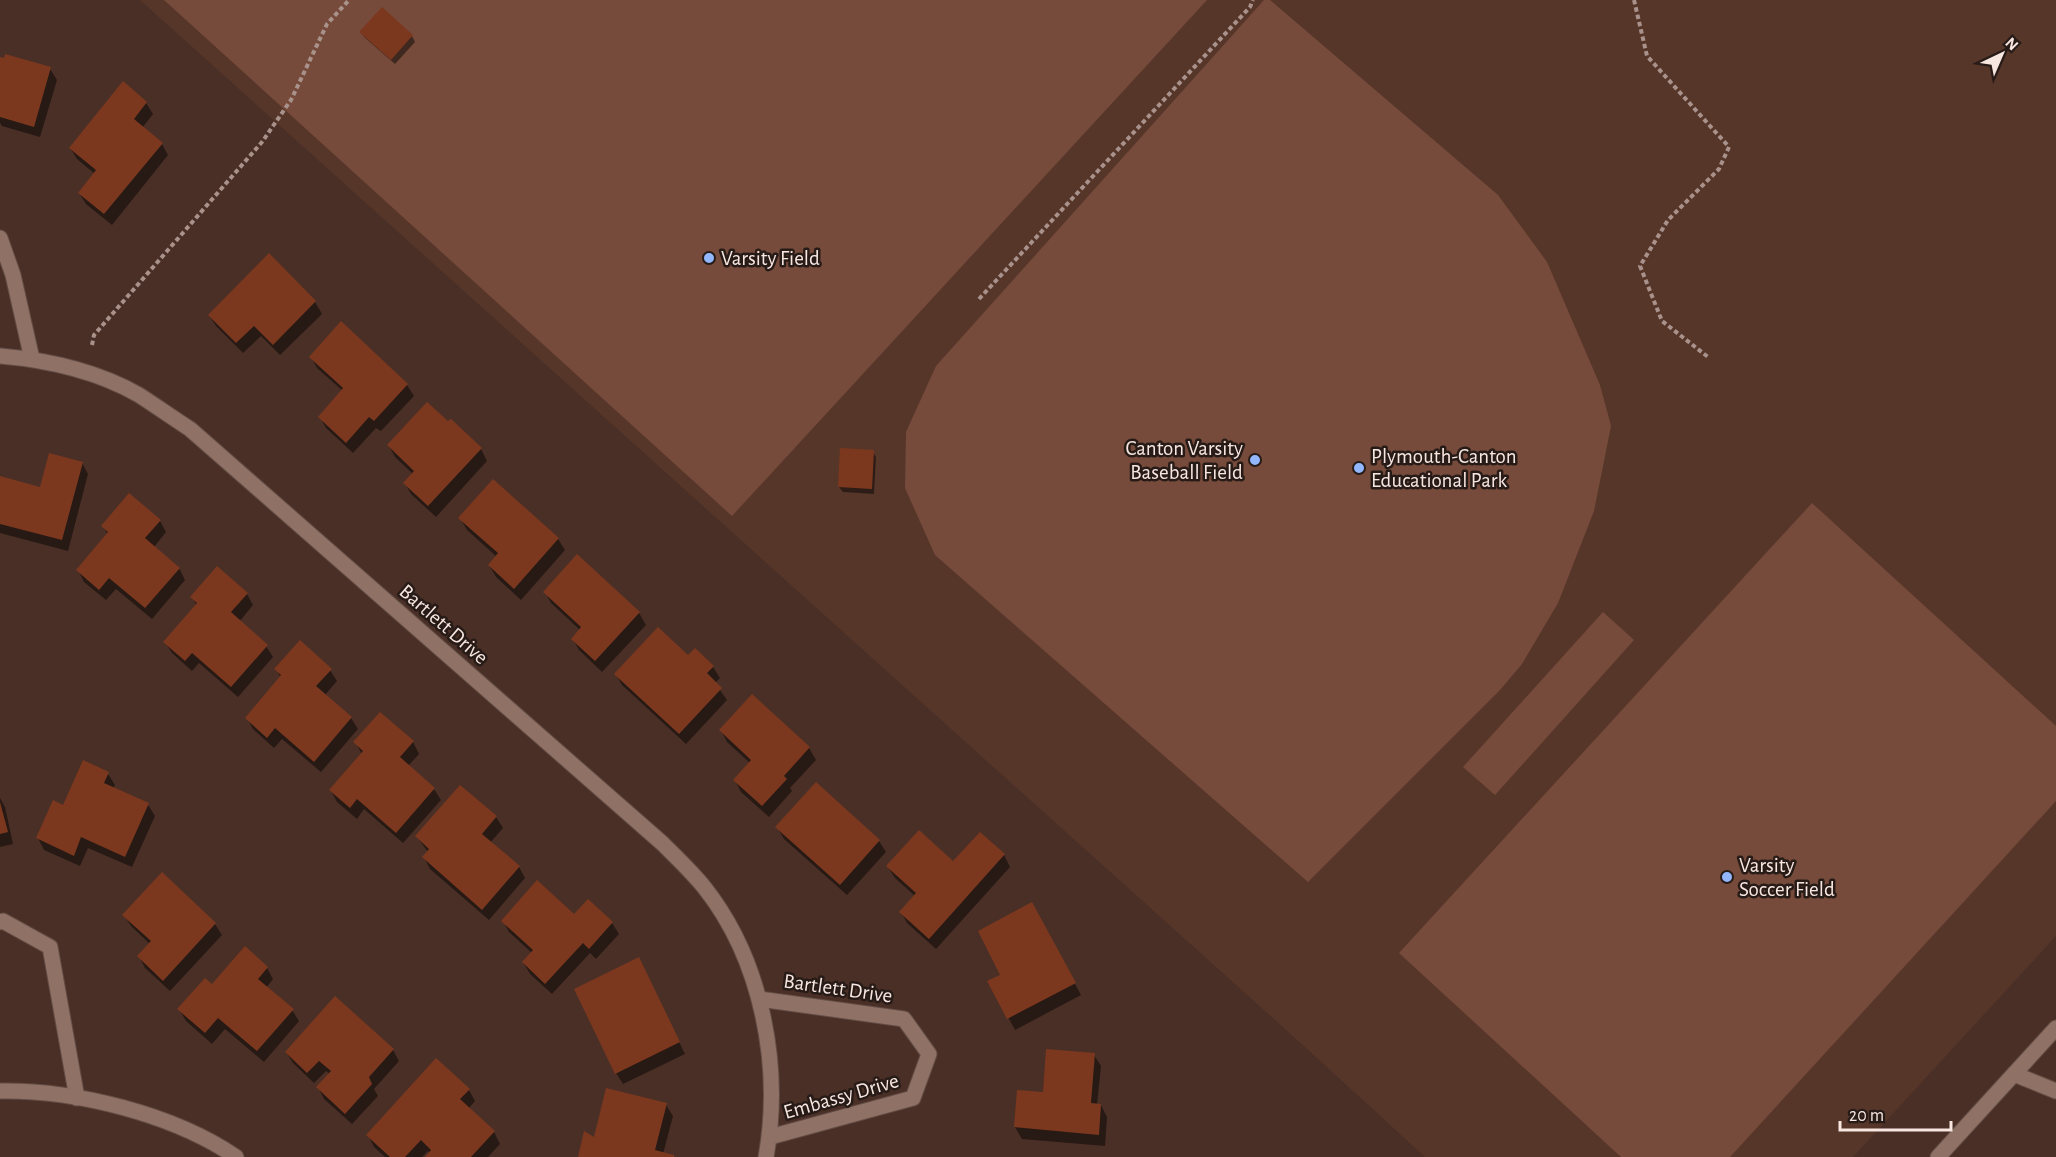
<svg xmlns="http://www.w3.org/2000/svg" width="2056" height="1157" font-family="'Alegreya Sans',sans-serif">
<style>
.built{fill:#57362a}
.green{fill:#774b3b}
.shadow{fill:#0007}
.building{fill:#7c381e}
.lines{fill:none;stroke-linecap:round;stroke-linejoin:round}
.minor-casing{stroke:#634d45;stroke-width:17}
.path{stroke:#a8928b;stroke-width:4;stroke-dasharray:4.5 3;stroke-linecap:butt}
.minor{stroke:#8f7166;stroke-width:15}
.poi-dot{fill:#93b7fd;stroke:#271b17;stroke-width:2}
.labels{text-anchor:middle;stroke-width:5;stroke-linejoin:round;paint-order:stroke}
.poi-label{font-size:21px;fill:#f8e6e0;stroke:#271b17;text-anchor:start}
.street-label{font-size:21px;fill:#f8e6e0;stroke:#271b17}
</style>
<rect width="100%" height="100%" fill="#4a2f26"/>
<!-- built -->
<path class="built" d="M140,0H2056V936L1853,1157H1425L1305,1047Z"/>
<!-- green -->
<g class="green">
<path d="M164,0H1207L732,516Z"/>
<path d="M1264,0H1270L1498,195L1547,262L1600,385L1611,426L1594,511L1558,603L1522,664L1500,690L1308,882L935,555L905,488L906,432L936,366Z"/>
<path d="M1812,503L2056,726V801L1730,1157H1621L1399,953Z"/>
<path d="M1603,612L1634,640L1495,795L1463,767Z"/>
</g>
<!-- shadow -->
<g class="shadow">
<path d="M361,32L412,36L415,42L395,64L364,37Z"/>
<path d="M0,58L50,69L57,80L40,137L2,126L0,123Z"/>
<path d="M146,103L153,114L142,128L162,144L168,155L112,225L86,204L79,193L95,174L77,159L70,148Z"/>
<path d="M269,255L315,302L322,314L280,355L261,336L243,353L216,326L209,315Z"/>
<path d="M311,357L407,385L414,396L381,431L376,428L353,453L326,428L320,417L343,391L317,368Z"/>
<path d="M451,421L481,449L487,461L436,517L411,494L405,483L413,474L395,457L389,446L448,424Z"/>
<path d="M873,452L876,457L874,494L843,492L839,487Z"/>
<path d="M82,463L88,474L68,551L0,533V478L41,489Z"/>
<path d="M460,518L558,539L565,550L521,600L496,577L489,565L497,557L467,530Z"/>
<path d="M160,521L166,532L154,547L179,568L185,580L152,619L116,589L106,600L84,582L78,570L108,535L103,526Z"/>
<path d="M577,557L639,613L646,625L602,672L579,650L573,639L580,630L551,603L545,592Z"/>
<path d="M247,594L253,605L239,622L266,646L273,657L238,697L199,663L192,671L172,653L165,642L197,606L192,597Z"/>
<path d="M695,650L713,667L720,678L715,683L727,700L686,744L622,685L616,674L688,657Z"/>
<path d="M276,669L330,670L337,681L325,695L351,718L358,729L321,772L282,739L274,748L253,729L247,718L281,678Z"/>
<path d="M752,696L809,748L816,760L790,788L792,791L769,817L741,792L735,780L750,763L727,742L721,730Z"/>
<path d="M355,742H413L419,754L408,766L434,789L441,800L403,843L364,809L357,819L337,802L331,791L362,754Z"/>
<path d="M108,774L115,785L113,789L148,805L155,816L132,867L88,848L80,866L44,850L38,838L64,807Z"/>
<path d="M0,798L5,807L13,844L0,847Z"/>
<path d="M496,817L503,828L490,843L519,867L525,878L489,920L430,869L424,857L428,852L417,837Z"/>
<path d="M777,827L879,841L886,852L847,895L784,839Z"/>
<path d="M1004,855L1010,867L936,949L907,923L901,912L915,896L895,878L888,867L953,863Z"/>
<path d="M162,874L215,924L222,935L170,991L145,968L139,956L150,944L131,926L124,915Z"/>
<path d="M1038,916L1081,995L1015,1030L989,982L1002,975Z"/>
<path d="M575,917L612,923L619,934L596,959L590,953L552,994L530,974L523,962L532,953L509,932L503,921Z"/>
<path d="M267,968L273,979L266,988L292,1010L299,1021L264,1062L225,1029L212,1044L186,1021L179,1009L212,986Z"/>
<path d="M645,971L685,1054L623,1084L616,1073Z"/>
<path d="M393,1050L399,1061L374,1089L378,1096L352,1124L324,1099L318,1087L330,1074L326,1071L314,1083L293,1063L286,1052Z"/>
<path d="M1094,1055L1101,1066L1097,1105H1101L1107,1117L1105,1146L1022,1139L1015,1127L1019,1091L1044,1094Z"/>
<path d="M469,1090L475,1101L468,1109L494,1132L500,1144L488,1157H427L430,1153L428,1151L422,1157H385L374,1147L368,1135Z"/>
<path d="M666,1105L673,1116L663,1154L674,1157H580L595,1139Z"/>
</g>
<!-- building -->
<g class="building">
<path d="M382,7L413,35L391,60L359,32Z"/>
<path d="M5,54L51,67L34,127L0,117V57L4,58Z"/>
<path d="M123,81L147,102L134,119L163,143L104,214L78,193L96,170L69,148Z"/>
<path d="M269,253L316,301L273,345L254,326L236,343L208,315Z"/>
<path d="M341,321L408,384L374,421L369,417L346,443L318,417L343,388L309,357Z"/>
<path d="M427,402L448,421L451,419L482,448L428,506L403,483L414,471L387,445Z"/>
<path d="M840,448L874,450L872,489L838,487Z"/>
<path d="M49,453L83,462L62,540L0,524V476L40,487Z"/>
<path d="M493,479L559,538L514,589L488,565L498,553L458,518Z"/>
<path d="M129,493L161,520L145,538L180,568L145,608L109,578L99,590L76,570L108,532L101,526Z"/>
<path d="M577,554L640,612L595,661L571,639L581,627L543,592Z"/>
<path d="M217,566L248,593L231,612L268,645L231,687L192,653L185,661L163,642L197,603L190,597Z"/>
<path d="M658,627L688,655L695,648L714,666L707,673L722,688L679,734L614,674Z"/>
<path d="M300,640L332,669L316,686L352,717L314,762L275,728L267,738L245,718L281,675L274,669Z"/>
<path d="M752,694L810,747L784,776L787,779L762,806L733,780L751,760L719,730Z"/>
<path d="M380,712L414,741L400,757L435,788L396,833L357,799L350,808L329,790L363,751L353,742Z"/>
<path d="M83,760L109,772L104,783L149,803L125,857L81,837L74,856L36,838L53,800L63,805Z"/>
<path d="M816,782L880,840L840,885L775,827Z"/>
<path d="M460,785L497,816L482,834L520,866L482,910L422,857L429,849L415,836Z"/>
<path d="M0,802L8,832L0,834Z"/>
<path d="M919,830L953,861L980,832L1005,854L929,939L899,912L916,893L886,866Z"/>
<path d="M162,872L216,923L163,981L137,956L151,941L122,915Z"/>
<path d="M537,880L574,914L588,899L613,922L589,949L583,943L545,984L522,962L533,950L501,921Z"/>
<path d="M1032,902L1076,983L1007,1019L987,981L1000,975L978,931Z"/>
<path d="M245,946L268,967L258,979L294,1009L257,1051L218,1018L205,1033L177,1009L205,978L212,984Z"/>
<path d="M639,957L680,1042L615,1074L574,989Z"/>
<path d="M335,996L394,1049L369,1077L372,1084L345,1114L316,1087L331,1071L319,1061L307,1073L285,1052Z"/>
<path d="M1046,1049L1095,1053L1091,1103L1101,1104L1099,1135L1014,1127L1017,1090L1043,1092Z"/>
<path d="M436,1058L470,1089L460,1099L495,1131L471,1157H425L431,1150L421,1140L405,1157H390L366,1135Z"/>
<path d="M606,1088L667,1103L655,1150L674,1155V1157H578L584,1131L594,1137Z"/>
</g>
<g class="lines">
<defs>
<g id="minor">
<path d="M0,238L13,275L32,359"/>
<path d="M0,356C47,360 97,371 139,395C156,406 173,418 190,429L662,843C676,857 691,871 704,887C762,960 782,1066 766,1157"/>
<path d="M0,922L3,921L50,947L77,1098"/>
<path d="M759,999L904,1019L929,1054L913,1098L770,1137"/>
<path d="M2014,1074L2056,1091"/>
<path d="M0,1091C76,1090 173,1114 236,1157"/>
<path d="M1938,1157L2056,1028"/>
</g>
</defs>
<!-- minor casing -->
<use href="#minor" class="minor-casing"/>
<!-- path -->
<g class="path">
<path d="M1634,0L1647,56L1729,147L1719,169L1668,220L1640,266L1662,321L1708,357"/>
<path d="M979,299L1250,7L1253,0"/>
<path d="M92,345L94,335L262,142L291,100L327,24L349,0"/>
</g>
<!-- minor -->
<use href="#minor" class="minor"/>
</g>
<!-- markers -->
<g class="poi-dot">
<circle cx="709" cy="258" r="6"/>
<circle cx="1255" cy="460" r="6"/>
<circle cx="1359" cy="468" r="6"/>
<circle cx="1727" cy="877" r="6"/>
</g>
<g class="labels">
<!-- poi labels -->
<g class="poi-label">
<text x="721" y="265">Varsity Field</text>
<text x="1243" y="455" text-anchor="end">Canton Varsity<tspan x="1243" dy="24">Baseball Field</tspan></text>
<text x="1371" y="463">Plymouth-Canton<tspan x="1371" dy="24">Educational Park</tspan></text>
<text x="1739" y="872">Varsity<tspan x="1739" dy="24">Soccer Field</tspan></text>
</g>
<!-- street labels -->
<g class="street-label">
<text transform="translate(444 624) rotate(41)" y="7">Bartlett Drive</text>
<text transform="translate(838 988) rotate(8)" y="7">Bartlett Drive</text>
<text transform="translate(841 1096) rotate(-16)" y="7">Embassy Drive</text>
</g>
</g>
<!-- north arrow -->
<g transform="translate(2002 54) rotate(44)" stroke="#271b17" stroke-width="4.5" paint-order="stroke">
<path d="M0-4.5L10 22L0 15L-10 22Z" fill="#f8e6e0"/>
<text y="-9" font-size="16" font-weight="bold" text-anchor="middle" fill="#f8e6e0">N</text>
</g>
<!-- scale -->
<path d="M1840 1121v9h111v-9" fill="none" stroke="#f8e6e0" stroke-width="3"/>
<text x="1849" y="1121" font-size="18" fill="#f8e6e0" stroke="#271b17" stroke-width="4.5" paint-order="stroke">20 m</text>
</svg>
